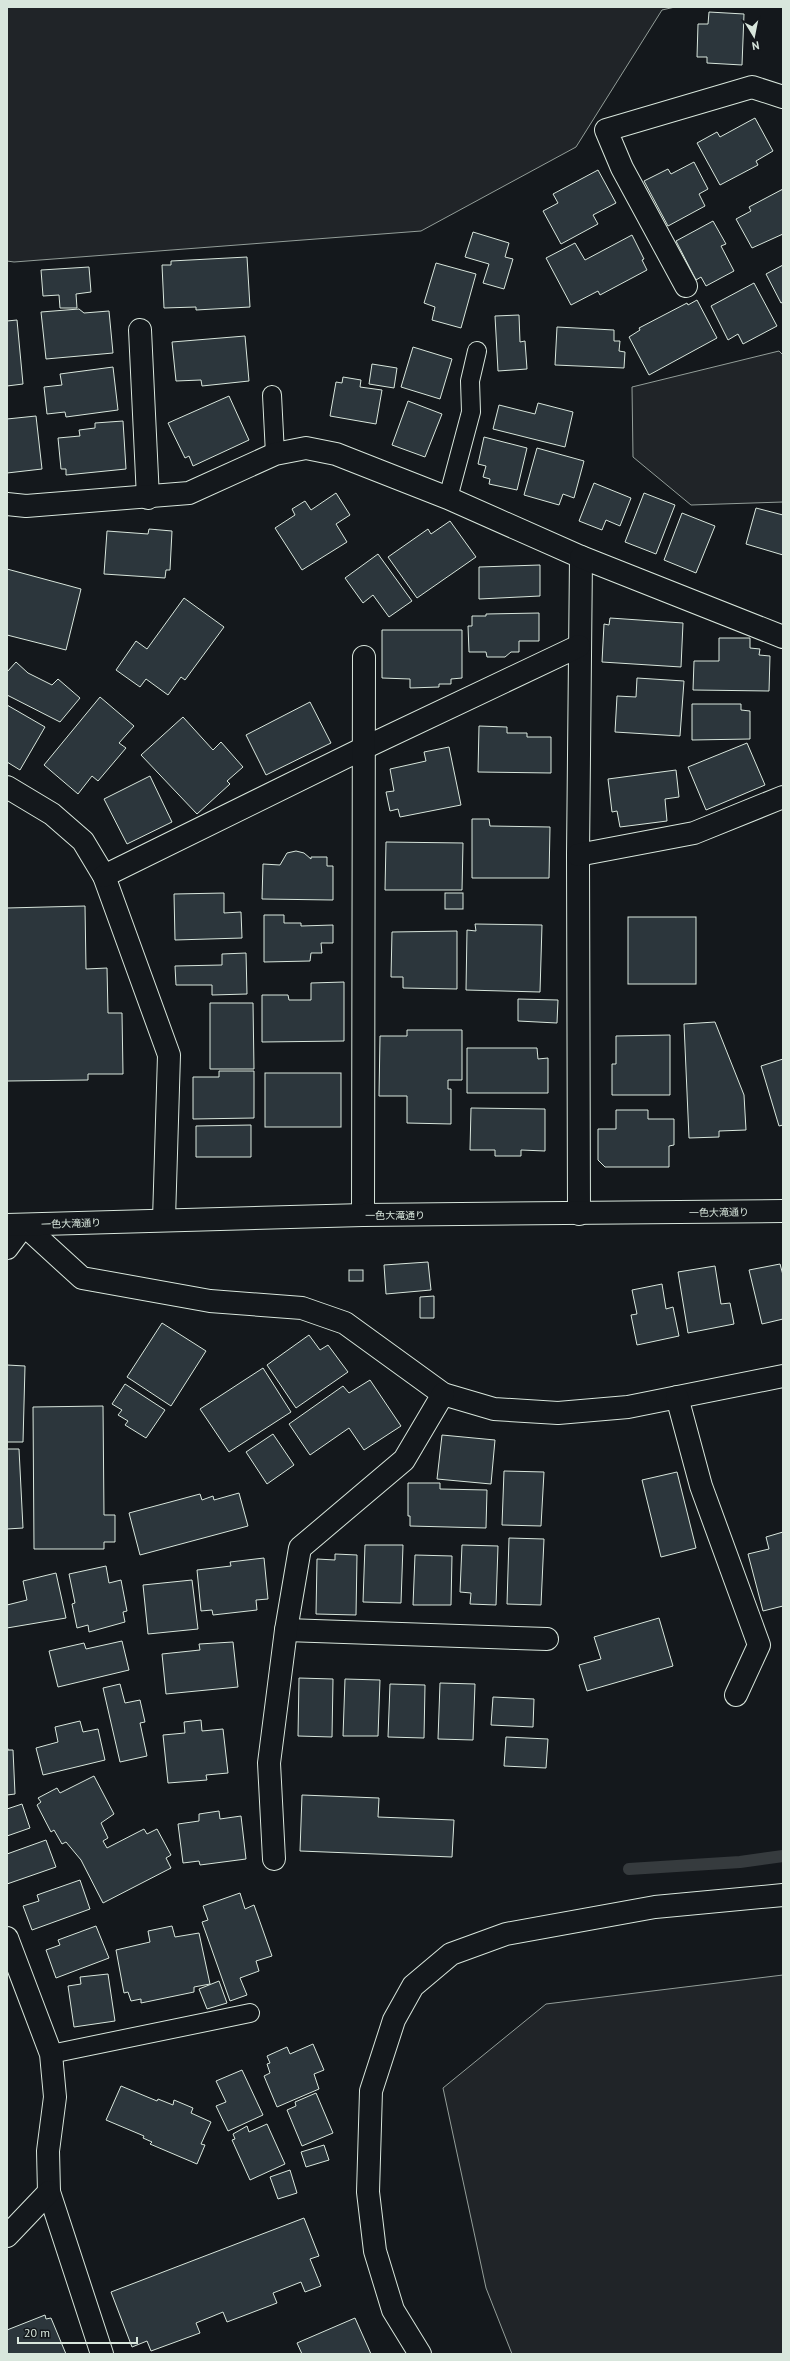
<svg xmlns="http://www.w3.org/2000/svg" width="790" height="2361" font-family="'PT Sans','Noto Sans JP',sans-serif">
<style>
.green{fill:#202428;stroke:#939e99}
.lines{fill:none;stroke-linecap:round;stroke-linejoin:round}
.stream{stroke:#363b3e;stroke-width:12}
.building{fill:#2c363c;stroke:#d8e6dc}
.service-casing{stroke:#d8e6dc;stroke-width:20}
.minor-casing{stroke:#d8e6dc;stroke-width:24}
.tertiary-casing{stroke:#d8e6dc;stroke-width:24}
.primary-casing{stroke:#d8e6dc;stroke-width:24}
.service{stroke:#14181c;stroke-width:18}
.minor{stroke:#14181c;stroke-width:22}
.tertiary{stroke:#14181c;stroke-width:22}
.primary{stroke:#14181c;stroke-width:22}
.labels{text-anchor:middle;stroke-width:3;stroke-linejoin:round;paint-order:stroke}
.street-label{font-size:10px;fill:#d8e6dc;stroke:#14181c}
</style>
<rect width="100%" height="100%" fill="#14181c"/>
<!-- green -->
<g class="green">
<path d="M7,7H675L662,10L576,147L421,231L14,262L7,261Z"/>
<path d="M779,351L783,355V502L691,505L633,457L632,387Z"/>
<path d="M783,1975V2354H512L486,2288L443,2088L546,2004Z"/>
</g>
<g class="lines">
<!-- stream -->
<path class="stream" d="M629,1869L740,1862L783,1856"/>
</g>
<!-- building -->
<g class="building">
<path d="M709,12L744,14L742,65L707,63V57H697L698,24H708Z"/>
<path d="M755,118L773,151L756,161L758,165L720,185L697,143L717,132L720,137Z"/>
<path d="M694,162L708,189L699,194L705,206L668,226L644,181L668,169L671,174Z"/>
<path d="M598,170L616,203L593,215L598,224L561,244L543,211L558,203L553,194Z"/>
<path d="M783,189V234L752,248L736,219L751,211L749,207Z"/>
<path d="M713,221L726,244L721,246L734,271L706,286L701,277L696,280L676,241Z"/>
<path d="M473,232L509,243L505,257L513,259L504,289L483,283L489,264L465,257Z"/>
<path d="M632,235L644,259L642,260L647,270L600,295L598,291L571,305L546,258L575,243L585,260Z"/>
<path d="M247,257L250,307L196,310V307L164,308L162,265H171V261Z"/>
<path d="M436,263L476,274L461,328L432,320L435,307L424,303Z"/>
<path d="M783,265V302L781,303L766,274Z"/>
<path d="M89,267L91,292L76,294L77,308H60L59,295L43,296L41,270Z"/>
<path d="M754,283L777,326L743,344L738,334L728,340L711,306Z"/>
<path d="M697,300L717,338L649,375L629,337L640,330L639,328L687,303L688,305Z"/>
<path d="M79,309L84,313L109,311L113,353L46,359L41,312Z"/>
<path d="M519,315L520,342L525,341L527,369L498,371L495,316Z"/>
<path d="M17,320L23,384L7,386V321Z"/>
<path d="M557,327L614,330V341H620L619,351L625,352L624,368L555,365Z"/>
<path d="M245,336L249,381L202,386L201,380L176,381L172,342Z"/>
<path d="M413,347L452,359L440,399L401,387Z"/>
<path d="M372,364L397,368L394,388L369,384Z"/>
<path d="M113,367L118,410L66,417L65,412L47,414L44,387L62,385L60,374Z"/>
<path d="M343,377L361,380L360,387L382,390L376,424L330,416L336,382L342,383Z"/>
<path d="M229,396L249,440L193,466L189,456L185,458L168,423Z"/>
<path d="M408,401L442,414L425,457L392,445Z"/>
<path d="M538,403L573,412L565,447L493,429L499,405L535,414Z"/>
<path d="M36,416L42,469L7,473V419Z"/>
<path d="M123,421L126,469L66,475V469H61L58,438L80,436L79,430L95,428V423Z"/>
<path d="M484,437L527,448L517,490L489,484L490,479L483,477L486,466L478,464Z"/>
<path d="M537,448L584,461L574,498L563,494L559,505L524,495Z"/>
<path d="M594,483L631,498L620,526L606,520L602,530L579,521Z"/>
<path d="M336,493L350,515L336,524L347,542L302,570L275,528L295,515L292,509L305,501L311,510Z"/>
<path d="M644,493L675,505L656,554L625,542Z"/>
<path d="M756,508L783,515V555L746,544Z"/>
<path d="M682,513L715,526L696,573L664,560Z"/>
<path d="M450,521L476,557L417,598L388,557L428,529L431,534Z"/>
<path d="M149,529L172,531L170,570H166L165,578L104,574L107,531L148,534Z"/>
<path d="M378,554L412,601L389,617L373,595L363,603L345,578Z"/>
<path d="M540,565V596L479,599V567Z"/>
<path d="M7,569L81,589L66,650L7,635Z"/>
<path d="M184,598L224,627L185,680L181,677L168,695L146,679L140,687L116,670L136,641L147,649Z"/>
<path d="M539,613V641H519V652H511L505,657H487L486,652H469L468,626H472V616H486V614Z"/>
<path d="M610,618L683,623L681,667L602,662L604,624L609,625Z"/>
<path d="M382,630H462V678L451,679V684H439V687L410,688V679L382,678Z"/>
<path d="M719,638H750V648L760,649L759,655L770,656L769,691L693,690L694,661H719Z"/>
<path d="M16,662L28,673L52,685L58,679L80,698L60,722L7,695V672Z"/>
<path d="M637,678L684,681L680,736L615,732L617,696L636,697Z"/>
<path d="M100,697L134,726L119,743L126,748L98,781L92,776L78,794L44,765Z"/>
<path d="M310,702L331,743L266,775L246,735Z"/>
<path d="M692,704H741V710L750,711V739L692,740Z"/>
<path d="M7,705L45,727L20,770L7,762Z"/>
<path d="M183,717L213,750L221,742L243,767L227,781L230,784L197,814L141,755Z"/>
<path d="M479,726L507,727V733H527V737H551V773L478,772Z"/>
<path d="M747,743L765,785L706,810L688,767Z"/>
<path d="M449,747L461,805L400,817L398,809L390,811L386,792L394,791L390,769L426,761L424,752Z"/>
<path d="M676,770L679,797L665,799L667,821L620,827L617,811L612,812L608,779Z"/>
<path d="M150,776L172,822L127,844L104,799Z"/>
<path d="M472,819H489L490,826L550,827L549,878H472Z"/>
<path d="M386,842L463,843L462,890H385Z"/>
<path d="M296,851L304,853L311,859V857H327V866H333V900L262,899L263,864L280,865L287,853Z"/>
<path d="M224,893V913L241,912L242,938L175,940L174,894Z"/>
<rect x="445" y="893" width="18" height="16"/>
<path d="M85,906L86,969L107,968L108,1013H122L123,1074H88V1080L7,1081V908Z"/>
<path d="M264,915H284V923H301V926L333,925V943H321L322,953H311L310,961L264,962Z"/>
<rect x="628" y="917" width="68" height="67"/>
<path d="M475,924L542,925L540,992L466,990L467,930L476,931Z"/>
<path d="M457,931V989L403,988V977H391L392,932Z"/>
<path d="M246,953L247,994L212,995V985H176L175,966L222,965V954Z"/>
<path d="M344,982V1041L262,1042V995H288L289,1000H311V983Z"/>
<path d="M518,999L558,1000L557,1023L518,1021Z"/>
<path d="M210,1003H253L254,1069H210Z"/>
<path d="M715,1022L744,1095L746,1130L719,1131V1137L689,1138L684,1024Z"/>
<path d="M407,1030H462V1080H448V1089H451V1124L407,1123V1096H379L380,1036H407Z"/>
<path d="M670,1035V1095H612V1064H616V1036Z"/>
<path d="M467,1048H537L538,1059L548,1058V1093H467Z"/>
<path d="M783,1059V1125L779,1126L761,1066Z"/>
<path d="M219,1071H254V1118L193,1119V1077H219Z"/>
<rect x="265" y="1073" width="76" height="54"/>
<path d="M471,1108L545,1109V1151L521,1150V1156H495V1150H470Z"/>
<path d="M616,1110H648V1119H674V1145L669,1146V1167H605L598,1160V1129H616Z"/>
<path d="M251,1125V1157H196V1126Z"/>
<path d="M428,1262L431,1290L386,1294L384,1265Z"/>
<path d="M780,1264L783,1275V1319L762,1324L749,1270Z"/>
<path d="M715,1266L721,1304L730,1303L734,1324L688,1333L678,1272Z"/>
<rect x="349" y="1270" width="14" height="11"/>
<path d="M662,1284L666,1309L673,1307L679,1336L637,1345L631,1315L637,1314L632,1290Z"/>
<path d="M434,1296V1318H420V1297Z"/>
<path d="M162,1323L206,1351L171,1406L127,1377Z"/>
<path d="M309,1335L320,1350L328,1345L348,1372L296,1408L267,1365Z"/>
<path d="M7,1365L25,1366L23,1442H7Z"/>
<path d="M263,1368L291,1412L229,1452L200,1409Z"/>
<path d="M370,1380L401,1426L364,1450L349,1428L310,1455L289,1424L343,1386L349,1393Z"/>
<path d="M125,1384L165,1410L146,1438L125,1425L128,1421L118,1415L122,1410L112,1404Z"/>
<path d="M103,1406L104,1515H115V1542H104V1549H34L33,1407Z"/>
<path d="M273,1434L294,1465L267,1484L246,1452Z"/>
<path d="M442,1435L495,1440L491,1484L437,1479Z"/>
<path d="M7,1449H19L23,1528L7,1529Z"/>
<path d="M504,1471L544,1472L541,1526L502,1525Z"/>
<path d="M677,1472L696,1548L661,1557L642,1480Z"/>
<path d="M408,1483H440V1489L487,1490L486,1528L410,1526V1516H408Z"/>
<path d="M239,1493L248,1526L140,1555L129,1513L200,1494L202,1500L213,1496L214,1500Z"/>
<path d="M783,1532V1606L763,1611L748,1554L769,1549L766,1537Z"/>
<path d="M509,1538L544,1539L541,1605L507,1604Z"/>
<path d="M365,1545H403L401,1603L363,1602Z"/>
<path d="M462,1545L498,1546L496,1605L470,1604L471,1593L460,1592Z"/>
<path d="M335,1554L357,1555L356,1615L316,1614L317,1559L335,1560Z"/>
<path d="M415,1555L452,1556L451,1605H413Z"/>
<path d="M264,1558L268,1599L256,1600L257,1610L213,1615L212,1610L201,1611L197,1570L231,1566L230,1562Z"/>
<path d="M106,1566L109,1583L121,1580L127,1611L123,1612L125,1622L89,1632L88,1625L77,1628L72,1604L75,1603L69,1574Z"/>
<path d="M56,1573L66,1618L7,1628V1605L27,1600L23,1581Z"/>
<path d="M192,1580L198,1629L148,1634L143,1585Z"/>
<path d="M659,1618L673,1666L587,1691L579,1665L601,1659L594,1637Z"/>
<path d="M122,1641L129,1670L58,1687L49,1651L84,1643L86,1649Z"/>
<path d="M233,1642L238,1687L166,1694L162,1654L200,1650L199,1644Z"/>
<path d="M299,1678L333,1679L332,1737L298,1736Z"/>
<path d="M345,1679L380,1680L378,1736H343Z"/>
<path d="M440,1683L475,1684L473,1740L438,1739Z"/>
<path d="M120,1684L125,1703L140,1700L145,1722L140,1723L147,1756L120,1762L103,1688Z"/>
<path d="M390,1684L425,1685L424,1738L388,1737Z"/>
<path d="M493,1697L534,1699L533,1727L491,1725Z"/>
<path d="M201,1720L202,1731L223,1729L228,1773L206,1775L207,1780L168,1783L163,1735L185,1733L184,1722Z"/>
<path d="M80,1721L83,1732L98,1729L105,1760L43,1775L36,1748L58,1742L55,1727Z"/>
<path d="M506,1737L548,1739L546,1768L504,1766Z"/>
<path d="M7,1745L8,1750H13L15,1794L7,1795Z"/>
<path d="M94,1776L114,1814L101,1823L108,1838L103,1841L107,1848L144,1829L147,1834L157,1829L171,1855L166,1858L171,1868L103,1903L81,1860L66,1842L62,1844L54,1830L51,1832L37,1805L41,1802L38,1798L57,1788L60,1793Z"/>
<path d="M302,1795L379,1798L378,1817L454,1820L452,1857L300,1851Z"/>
<path d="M22,1804L30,1828L7,1836V1809Z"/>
<path d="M219,1811L220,1819L241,1816L246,1859L200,1865L199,1861L183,1863L178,1824L199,1821V1814Z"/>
<path d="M46,1840L56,1867L7,1884V1854Z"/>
<path d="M80,1880L90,1909L32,1930L23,1906L39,1901L37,1895Z"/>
<path d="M240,1893L245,1909L254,1905L272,1956L256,1961L259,1971L240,1978L247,1995L230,2001L202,1922L208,1920L203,1906Z"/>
<path d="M96,1926L109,1958L56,1978L46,1950L60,1945L58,1940Z"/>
<path d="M172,1926L175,1937L199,1933L210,1984L194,1987V1992L141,2003V1999L131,2001L128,1992L124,1993L116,1950L150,1942L148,1931Z"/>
<path d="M108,1974L115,2021L74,2027L68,1986L81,1984L80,1977Z"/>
<path d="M219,1981L227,2003L207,2009L199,1989Z"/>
<path d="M313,2044L324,2070L314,2074L319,2089L277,2107L264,2076L270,2073L267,2064L270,2063L267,2056L287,2047L290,2054Z"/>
<path d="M242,2070L263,2115L228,2131L216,2106L226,2102L216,2081Z"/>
<path d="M121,2086L157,2101L158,2099L173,2105L174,2100L193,2108L191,2113L211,2122L201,2144L205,2145L197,2164L150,2144L152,2142L143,2138L144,2136L106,2120Z"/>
<path d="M316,2093L333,2133L302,2146L287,2110L296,2106L295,2102Z"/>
<path d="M267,2124L285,2164L250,2180L232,2140L235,2139L233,2134L247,2126L249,2132Z"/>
<path d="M324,2145L329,2160L306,2167L301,2152Z"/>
<path d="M290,2170L297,2193L278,2199L270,2177Z"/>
<path d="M304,2218L319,2256L310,2259L321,2286L305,2292L301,2282L273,2293L277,2303L227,2322L223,2312L196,2323L200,2333L151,2351L147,2341L132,2347L111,2292Z"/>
<path d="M45,2315L46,2319L51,2318L66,2354H7V2330Z"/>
<path d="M355,2318L371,2354H302L297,2343Z"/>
</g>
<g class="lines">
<defs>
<g id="service">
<path d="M272,395L275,454"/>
<path d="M448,498L471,412L470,381L477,351"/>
<path d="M51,2054L250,2013"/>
</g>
<g id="minor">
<path d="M686,286L622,168L606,130L752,87L783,97"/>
<path d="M140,330L148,498"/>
<path d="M7,504L26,506L189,493L275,454L306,448L336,454L448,498L581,557L578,855L579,1214"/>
<path d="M581,557L783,637"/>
<path d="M7,787L52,814L83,841L104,876L169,1055L164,1219"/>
<path d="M578,855L694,833L783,797"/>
<path d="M104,876L364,748L579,646"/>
<path d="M363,1215L364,657"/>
<path d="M7,1248L24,1225L82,1278L210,1301L302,1308L345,1323L443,1394L494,1409L558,1413L628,1407L783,1376"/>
<path d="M677,1397L701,1486L759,1645L736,1695"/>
<path d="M286,1630L547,1639"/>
<path d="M274,1859L269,1763L286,1630L300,1548L404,1460L443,1394"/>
<path d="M7,1938L51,2054L55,2097L48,2151L49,2192L102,2354"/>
<path d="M7,2236L49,2192"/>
</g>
<path id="tertiary" d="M420,2354L393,2310L375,2251L368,2192L371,2091L394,2020L413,1986L451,1954L506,1934L655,1907L783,1895"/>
<path id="primary" d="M7,1225L363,1215L783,1211"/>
</defs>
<!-- service casing -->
<use href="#service" class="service-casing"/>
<!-- minor casing -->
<use href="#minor" class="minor-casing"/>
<!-- tertiary casing -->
<use href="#tertiary" class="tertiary-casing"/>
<!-- primary casing -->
<use href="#primary" class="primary-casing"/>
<!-- service -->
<use href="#service" class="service"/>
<!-- minor -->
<use href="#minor" class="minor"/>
<!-- tertiary -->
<use href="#tertiary" class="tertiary"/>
<!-- primary -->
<use href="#primary" class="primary"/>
</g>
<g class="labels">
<!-- street labels -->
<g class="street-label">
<text transform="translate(719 1212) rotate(-1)" y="4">一色大滝通り</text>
<text x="395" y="1219">一色大滝通り</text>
<text transform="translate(71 1223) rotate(-2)" y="4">一色大滝通り</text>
</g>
</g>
<!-- border -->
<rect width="790" height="2361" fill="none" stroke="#d8e6dc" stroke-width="16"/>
<!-- north arrow -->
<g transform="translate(754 36) rotate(170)" stroke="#14181c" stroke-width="3" paint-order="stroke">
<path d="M0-3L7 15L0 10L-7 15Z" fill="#d8e6dc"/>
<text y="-6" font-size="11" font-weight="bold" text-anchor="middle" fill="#d8e6dc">N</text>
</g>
<!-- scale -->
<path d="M18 2337v6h119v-6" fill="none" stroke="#d8e6dc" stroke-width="2"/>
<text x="24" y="2337" font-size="12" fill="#d8e6dc" stroke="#14181c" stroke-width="3" paint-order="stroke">20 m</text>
</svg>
